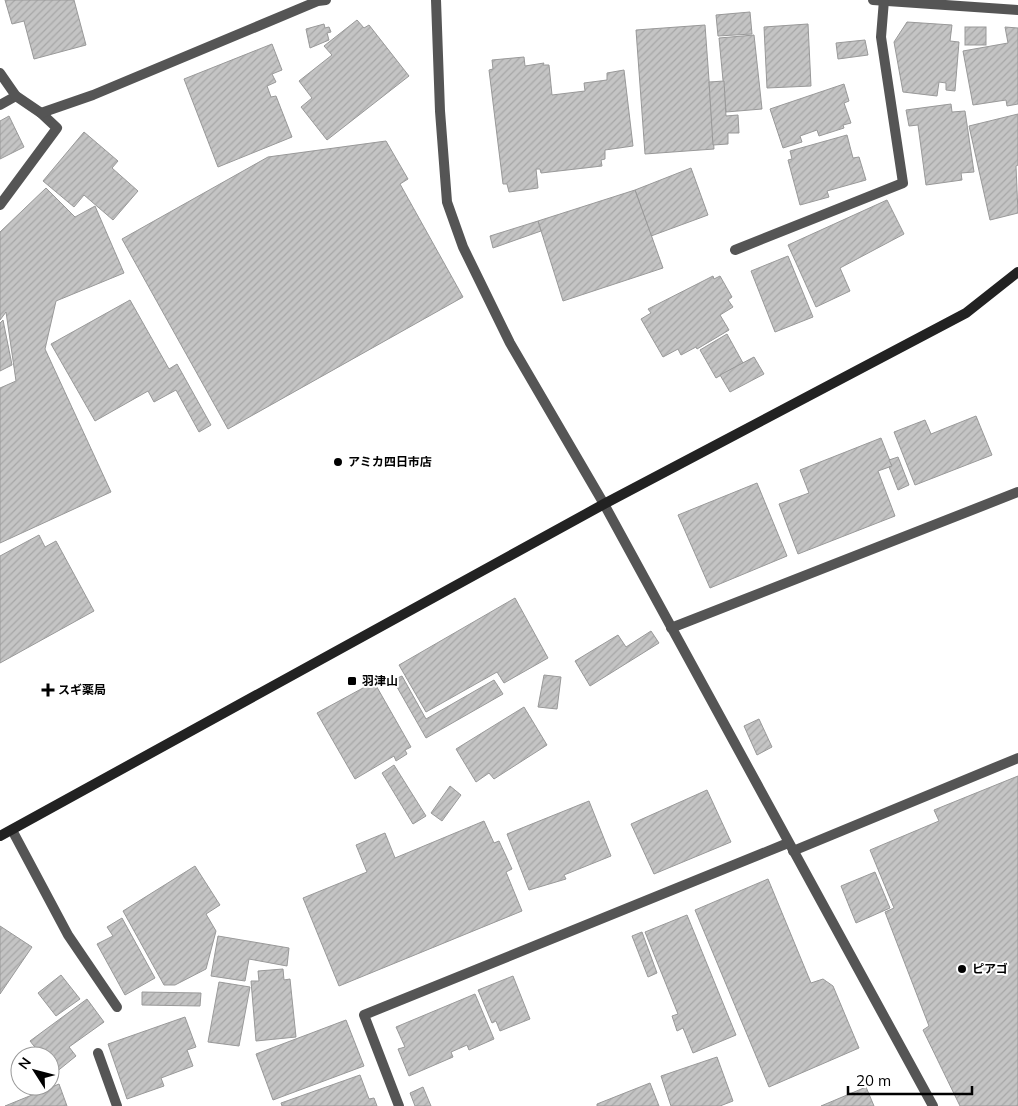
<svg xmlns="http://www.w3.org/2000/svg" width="1018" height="1106" font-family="Mulish,'Noto Sans JP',sans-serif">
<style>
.building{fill:url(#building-hatch);stroke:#999}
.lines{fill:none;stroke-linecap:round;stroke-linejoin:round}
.lane{stroke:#555;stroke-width:10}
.street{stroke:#555;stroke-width:10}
.secondary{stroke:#222;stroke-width:10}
.poi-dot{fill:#000;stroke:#fff;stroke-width:2}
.labels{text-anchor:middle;stroke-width:4;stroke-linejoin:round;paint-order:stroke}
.poi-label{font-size:12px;font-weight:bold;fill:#000;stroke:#fff;text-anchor:start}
</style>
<defs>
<pattern id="building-hatch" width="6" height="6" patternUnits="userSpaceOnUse" patternTransform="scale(1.25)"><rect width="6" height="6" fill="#c4c4c4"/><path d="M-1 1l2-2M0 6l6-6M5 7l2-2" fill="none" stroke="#a7a7a7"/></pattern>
</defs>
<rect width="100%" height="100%" fill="#fff"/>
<!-- building -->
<g class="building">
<path d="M5,0H74L86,45L34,59L24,21L12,24Z"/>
<path d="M750,12L752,34L718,36L716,15Z"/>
<path d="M357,20L364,28L369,25L409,76L327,140L301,107L312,98L299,81L332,55L324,46Z"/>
<path d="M907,22L952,25L950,41L959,42L955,91L946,90V83L939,82L937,96L903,92L894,42Z"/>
<path d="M324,24L325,28L329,27L331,32L327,33L329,40L310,48L306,29Z"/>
<path d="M808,24L811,86L767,88L764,27Z"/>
<path d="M705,25L714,149L645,154L636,30Z"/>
<rect x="965" y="27" width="21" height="18"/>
<path d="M1005,27L1018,28V104L1007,106L1006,100L973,105L963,51L1008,43Z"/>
<path d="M754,35L762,109L726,112L719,38Z"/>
<path d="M865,40L868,55L838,59L836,43Z"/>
<path d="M272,44L282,70L272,74L276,82L267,86L271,97L276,96L292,137L218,167L184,79Z"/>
<path d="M524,57L525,66L544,63L543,65H549L552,95L585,91L584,83L607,80V73L624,70L633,146L605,150V159L601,160L602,166L541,173L540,169H536L538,188L509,192L507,184H503L489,70L493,69L492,60Z"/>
<path d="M724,81L726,116L738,115L739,133H728V144L713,145L709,82Z"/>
<path d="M844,84L849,101L844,103L851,123L843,125L844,128L819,136L817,130L800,136L802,142L783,148L770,109Z"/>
<path d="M951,104L952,112L965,111L974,172L961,173L962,180L926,185L918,125L909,126L906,110Z"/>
<path d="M1018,114V165L1016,166L1018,213L990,220L969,126Z"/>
<path d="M9,116L24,147L0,159V121Z"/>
<path d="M84,132L118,161L112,168L138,191L113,220L84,195L74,207L43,181Z"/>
<path d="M847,135L853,158L859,157L866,180L827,191L829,197L800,205L788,160L792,159L790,151Z"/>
<path d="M386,141L408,179L400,184L463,297L228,429L122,239L268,157Z"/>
<path d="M691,168L708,215L651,236L635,190Z"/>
<path d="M46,188L75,217L95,206L124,273L56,301L45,349L111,492L0,543V388L16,381L6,312L0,320V232Z"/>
<path d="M635,190L663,268L563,301L538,221Z"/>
<path d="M887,200L904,234L840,268L850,291L816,307L788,245Z"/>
<path d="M538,221L541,231L493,248L490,236Z"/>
<path d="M788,256L813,317L775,332L751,271Z"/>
<path d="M713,276L714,279L720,276L732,297L728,300L733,307L720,315L729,330L697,349L696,347L681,355L678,349L663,357L641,319L651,313L648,309Z"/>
<path d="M130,300L169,369L177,364L211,425L199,432L176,390L154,402L148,391L95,421L51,344Z"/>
<path d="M3,320L12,365L0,371V323Z"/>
<path d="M727,334L743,363L716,378L700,350Z"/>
<path d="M754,357L764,374L730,392L720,375Z"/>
<path d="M976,416L992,455L915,485L894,432L925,420L931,434Z"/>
<path d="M881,438L892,466L878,471L895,516L798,554L779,504L809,493L800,470Z"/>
<path d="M898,457L909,485L898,490L889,467L892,466L889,460Z"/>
<path d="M757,483L787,556L710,588L678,515Z"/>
<path d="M39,535L45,547L56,541L94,611L0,663V556Z"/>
<path d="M515,598L548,658L504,683L497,672L426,712L399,665Z"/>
<path d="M651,631L659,643L590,686L575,661L618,635L626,647Z"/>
<path d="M544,675L561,677L557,709L538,707Z"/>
<path d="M402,676L426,719L494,680L503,694L426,738L393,680Z"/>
<path d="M374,682L411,747L405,750L407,754L396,761L394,756L355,779L317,713Z"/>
<path d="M524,707L547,745L494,779L489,773L476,782L456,749Z"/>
<path d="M759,719L772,747L757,755L744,726Z"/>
<path d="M394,765L426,816L413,824L382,773Z"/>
<path d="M1018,776V1106H960L923,1030L929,1026L885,912L894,908L870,850L939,821L934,810Z"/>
<path d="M450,786L461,795L442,821L431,813Z"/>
<path d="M707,790L731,842L654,874L631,824Z"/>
<path d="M589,801L611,856L564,875L566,879L529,890L507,834Z"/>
<path d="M484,821L494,843L499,841L512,869L506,872L522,911L339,986L303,898L367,872L356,845L385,833L395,858Z"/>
<path d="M195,866L220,905L206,914L216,931L206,969L175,985H164L123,911Z"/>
<path d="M875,872L890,908L856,923L841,886Z"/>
<path d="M768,879L811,983L823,979L833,986L859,1048L769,1087L695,910Z"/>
<path d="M687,915L736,1035L693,1053L683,1028L677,1031L672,1016L678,1014L645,932Z"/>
<path d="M122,918L155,978L125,995L97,944L113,936L107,927Z"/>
<path d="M0,926L32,947L0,994Z"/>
<path d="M642,932L657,973L648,977L632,936Z"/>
<path d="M218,936L289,948L287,966L249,959L245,981L211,976Z"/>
<path d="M283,969L284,980L290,979L296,1037L256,1041L251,981H259L258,971Z"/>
<path d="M61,975L80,999L56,1016L38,993Z"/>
<path d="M513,976L530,1019L500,1031L496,1021L492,1023L478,990Z"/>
<path d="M219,982L250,987L239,1046L208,1042Z"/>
<path d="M142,992L201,993L200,1006L142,1005Z"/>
<path d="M475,994L494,1039L469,1050L467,1045L451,1052L453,1057L409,1076L398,1049L405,1047L396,1027Z"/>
<path d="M87,999L104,1022L69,1047L76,1056L55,1073L50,1067V1056H42L30,1041Z"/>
<path d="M185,1017L196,1047L187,1050L193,1066L161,1078L164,1086L127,1099L108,1044Z"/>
<path d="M346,1020L364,1066L273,1100L256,1054Z"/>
<path d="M717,1057L733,1101L720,1106H671L661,1076Z"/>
<path d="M360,1075L369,1099L374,1098L377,1106H282L281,1103Z"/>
<path d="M650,1083L659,1106H597V1104Z"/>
<path d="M59,1084L67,1106H5Z"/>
<path d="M423,1087L431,1106H415L410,1093Z"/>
<path d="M866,1087L874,1106H821Z"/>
</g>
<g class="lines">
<!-- lane -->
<path class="lane" d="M0,105L16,96"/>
<!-- street -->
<g class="street">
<path d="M436,0L440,111L447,202L463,247L510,343L604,504L933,1106"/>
<path d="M873,0L1018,10"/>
<path d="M0,73L16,96L41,113L57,128L0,205"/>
<path d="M41,113L93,95L318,1L326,0"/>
<path d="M735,250L903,183L881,37L884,0"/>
<path d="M671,628L1018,492"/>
<path d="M12,830L68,935L117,1007"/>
<path d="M793,851L1018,758"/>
<path d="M98,1053L117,1106"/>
<path d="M399,1106L364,1015L788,843"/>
</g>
<!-- secondary -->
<path class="secondary" d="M0,836L604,504L966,313L1018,272"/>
</g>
<!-- markers -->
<g class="poi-dot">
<circle cx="338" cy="462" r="5"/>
<rect x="347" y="676" width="10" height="10" rx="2.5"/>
<path d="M45.5 682.5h5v5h5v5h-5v5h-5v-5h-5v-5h5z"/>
<circle cx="962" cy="969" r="5"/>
</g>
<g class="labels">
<!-- poi labels -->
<g class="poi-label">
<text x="348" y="466">アミカ四日市店</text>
<text x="362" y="685">羽津山</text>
<text x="58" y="694">スギ薬局</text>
<text x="972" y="973">ピアゴ</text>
</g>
</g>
<!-- north arrow -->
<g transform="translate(35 1071) rotate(306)"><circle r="24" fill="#ffffff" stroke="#999999"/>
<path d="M0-4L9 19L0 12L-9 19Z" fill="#000000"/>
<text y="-8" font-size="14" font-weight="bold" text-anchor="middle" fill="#000000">N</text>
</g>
<!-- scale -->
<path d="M848 1086v8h124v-8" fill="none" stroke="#000000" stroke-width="2.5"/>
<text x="856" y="1086" font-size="15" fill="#000000" stroke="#ffffff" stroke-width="4" paint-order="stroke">20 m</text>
</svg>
